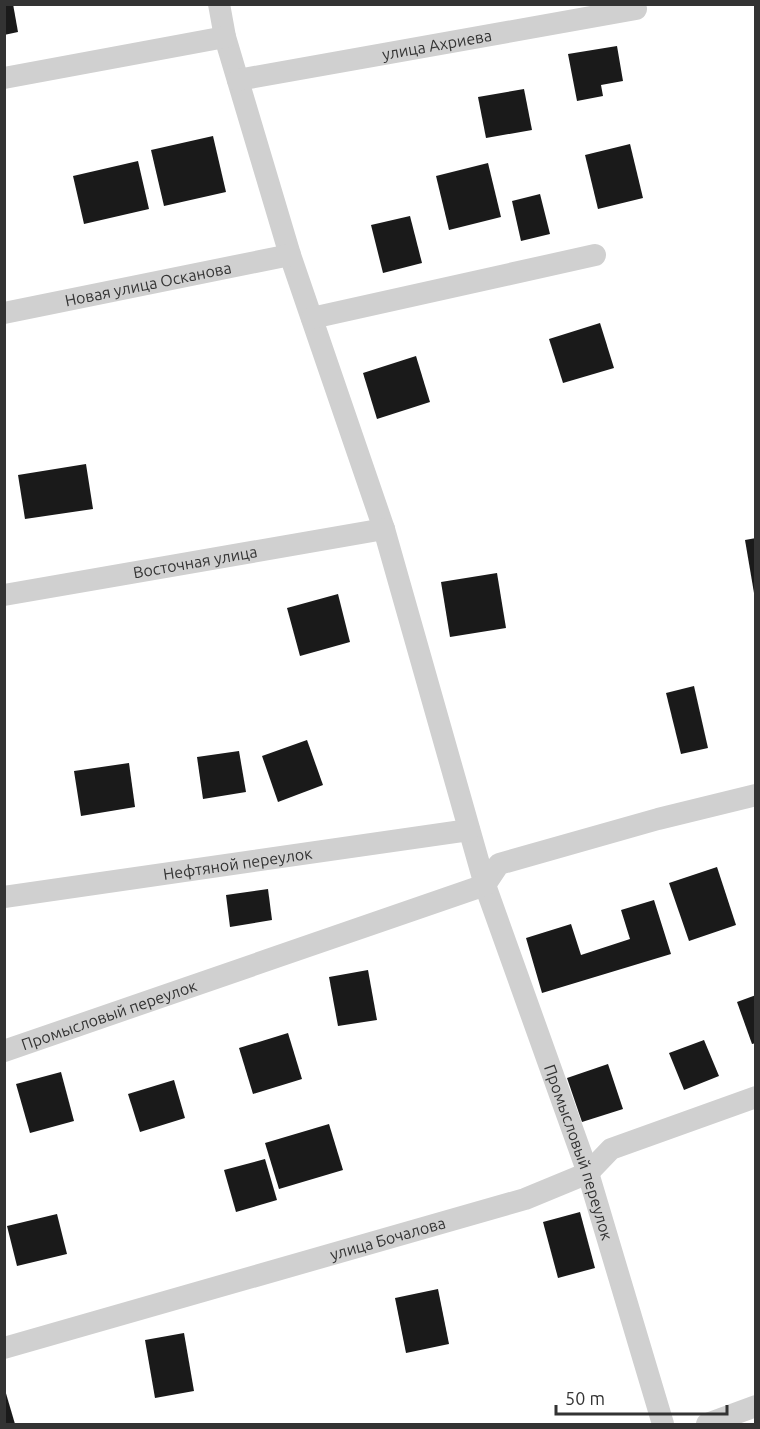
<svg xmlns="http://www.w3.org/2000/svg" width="760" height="1429" font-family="Ubuntu,sans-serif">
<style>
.building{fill:#1a1a1a}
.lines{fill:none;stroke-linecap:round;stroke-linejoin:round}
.minor{stroke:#d0d0d0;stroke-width:22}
.labels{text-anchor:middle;stroke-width:6;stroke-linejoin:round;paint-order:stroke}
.street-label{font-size:16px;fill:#333;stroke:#fff}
</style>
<rect width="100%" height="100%" fill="#fff"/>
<!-- building -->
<g class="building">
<path d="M4,4H13L18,32L4,35Z"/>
<path d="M617,46L623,81L601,85L603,96L577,101L568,54Z"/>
<path d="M524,89L532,130L486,138L478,97Z"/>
<path d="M213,136L226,192L164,206L151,150Z"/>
<path d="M630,144L643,198L598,209L585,155Z"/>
<path d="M138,161L149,209L84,224L73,176Z"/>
<path d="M488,163L501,217L449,230L436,176Z"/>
<path d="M540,194L550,234L521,241L512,201Z"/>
<path d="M410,216L422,263L383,273L371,225Z"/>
<path d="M600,323L614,368L563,383L549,339Z"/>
<path d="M416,356L430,402L377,419L363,373Z"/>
<path d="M86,464L93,509L25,519L18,475Z"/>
<path d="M756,538V593H754L745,540Z"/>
<path d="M497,573L506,628L450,637L441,582Z"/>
<path d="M338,594L350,642L300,656L287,608Z"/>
<path d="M694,686L708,748L681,754L666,693Z"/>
<path d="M307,740L323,785L278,802L262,756Z"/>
<path d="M239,751L246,792L203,799L197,757Z"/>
<path d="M129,763L135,807L81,816L74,771Z"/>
<path d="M717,867L736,925L689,941L669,883Z"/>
<path d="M268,889L272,920L230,927L226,895Z"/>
<path d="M654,900L671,954L542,993L526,938L571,924L581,955L630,939L621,910Z"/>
<path d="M368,970L377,1020L338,1026L329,977Z"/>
<path d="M756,995V1043L752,1044L737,1002Z"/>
<path d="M288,1033L302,1079L253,1094L239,1048Z"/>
<path d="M704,1040L719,1076L684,1090L669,1053Z"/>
<path d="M608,1064L623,1109L582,1122L567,1078Z"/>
<path d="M61,1072L74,1121L30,1133L16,1084Z"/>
<path d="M174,1080L185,1118L140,1132L128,1094Z"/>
<path d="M329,1124L343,1170L279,1189L265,1143Z"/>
<path d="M265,1159L277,1200L236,1212L224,1170Z"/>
<path d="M580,1212L595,1268L558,1278L543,1222Z"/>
<path d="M57,1214L67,1254L17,1266L7,1226Z"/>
<path d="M438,1289L449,1344L406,1353L395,1298Z"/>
<path d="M184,1333L194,1391L155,1398L145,1340Z"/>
<path d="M4,1390H5L15,1424H4Z"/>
</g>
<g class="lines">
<!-- minor -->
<g class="minor">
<path id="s1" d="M219,4L225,37L290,255L384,529L485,885L588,1173L663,1424"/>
<path d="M4,78L225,37"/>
<path id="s2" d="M238,80L636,9"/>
<path id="s3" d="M4,313L290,255"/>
<path d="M312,318L595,255"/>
<path id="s4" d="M4,595L384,529"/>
<path id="s5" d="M4,897L469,830"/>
<path id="s6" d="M4,1051L485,885L499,864L658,819L756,795"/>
<path id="s7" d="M4,1348L525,1199L588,1173L611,1149L756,1097"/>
<path d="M707,1424L756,1406"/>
</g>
</g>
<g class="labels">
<!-- street labels -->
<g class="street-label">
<text dy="6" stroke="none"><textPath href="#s2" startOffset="202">улица Ахриева</textPath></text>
<text dy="6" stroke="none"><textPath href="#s3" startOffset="147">Новая улица Осканова</textPath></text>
<text dy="6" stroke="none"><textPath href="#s4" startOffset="194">Восточная улица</textPath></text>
<text dy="6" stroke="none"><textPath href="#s5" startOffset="236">Нефтяной переулок</textPath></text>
<text dy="6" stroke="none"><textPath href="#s6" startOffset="111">Промысловый переулок</textPath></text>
<text dy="6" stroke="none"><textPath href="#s1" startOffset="1204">Промысловый переулок</textPath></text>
<text dy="6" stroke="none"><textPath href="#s7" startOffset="399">улица Бочалова</textPath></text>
</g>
</g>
<!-- border -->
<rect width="760" height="1429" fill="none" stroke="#333333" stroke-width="12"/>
<!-- scale -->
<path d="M556 1405v9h171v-9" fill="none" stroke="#333333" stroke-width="3"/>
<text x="565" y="1405" font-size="18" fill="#333333" stroke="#ffffff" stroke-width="4.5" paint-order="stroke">50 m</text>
</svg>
